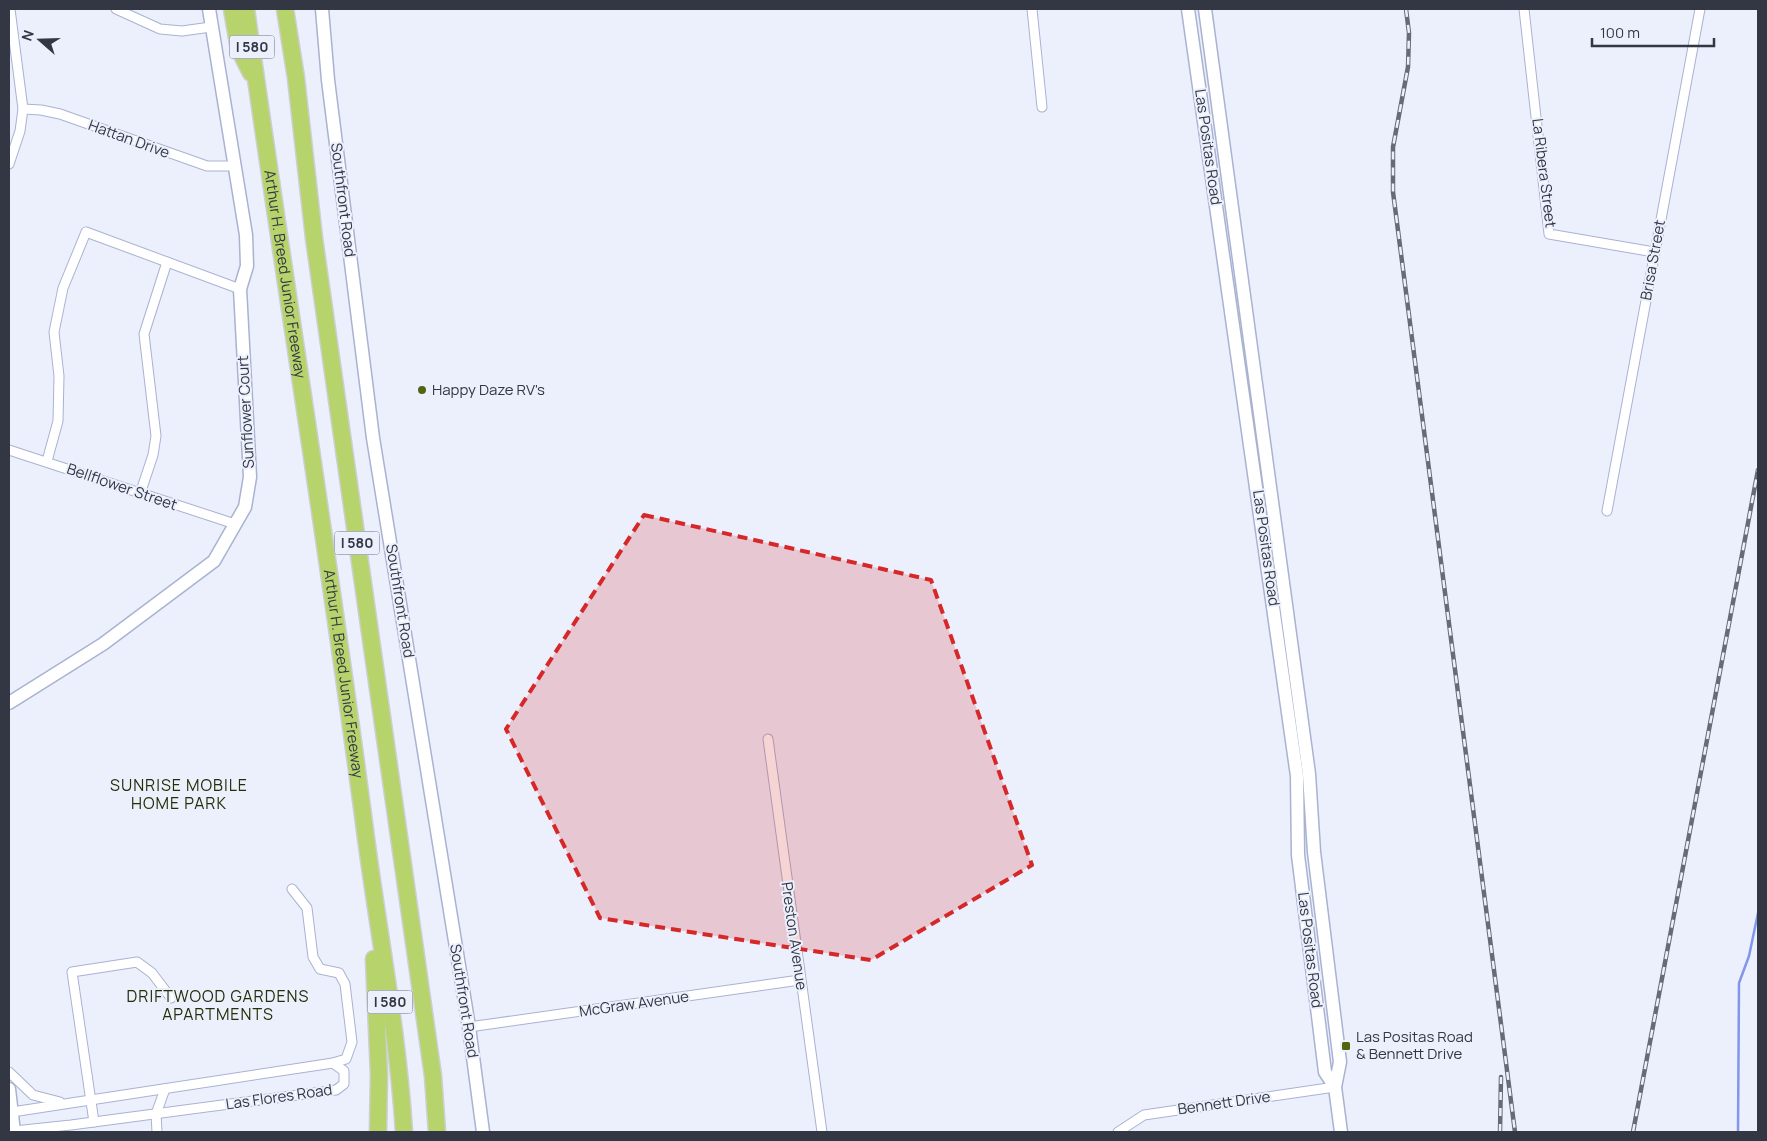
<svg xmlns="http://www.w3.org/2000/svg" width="1767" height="1141" font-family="Manrope,sans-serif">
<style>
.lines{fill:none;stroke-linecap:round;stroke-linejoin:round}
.stream{stroke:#8296eb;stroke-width:2.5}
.street-casing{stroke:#a9b2d1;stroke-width:11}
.secondary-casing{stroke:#a9b2d1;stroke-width:15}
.highway-casing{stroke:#cecfd2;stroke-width:19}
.street{stroke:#fff;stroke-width:9}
.secondary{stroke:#fff;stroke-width:12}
.highway{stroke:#b6d36c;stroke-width:16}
.rail-casing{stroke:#676b78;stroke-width:4.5}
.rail{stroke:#ecf0fd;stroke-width:2.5;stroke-dasharray:8;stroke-linecap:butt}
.marked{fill:#d62828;fill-opacity:0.2;stroke:#d62828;stroke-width:4;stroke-dasharray:10 6;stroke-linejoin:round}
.poi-dot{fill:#516510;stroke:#ecf0fd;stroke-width:2}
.labels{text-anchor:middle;stroke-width:4;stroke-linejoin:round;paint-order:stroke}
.shield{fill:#ecf0fd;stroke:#6a6e7c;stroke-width:1}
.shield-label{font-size:14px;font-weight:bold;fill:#333744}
.street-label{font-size:15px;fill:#333744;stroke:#ecf0fd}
.poi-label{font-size:15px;fill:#333744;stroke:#ecf0fd;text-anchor:start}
.neighbourhood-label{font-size:16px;letter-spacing:1px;fill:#242e07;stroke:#ecf0fd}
</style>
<rect width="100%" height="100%" fill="#ecf0fd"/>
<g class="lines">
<!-- stream -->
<path class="stream" d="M1738,1132L1739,983L1749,956L1758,913"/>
<defs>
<g id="street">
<path d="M116,9L160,29L182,31L211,27"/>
<path d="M1032,9L1042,107"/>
<path d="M1524,9L1549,234L1654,252"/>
<path d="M23,109L41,110L60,114L207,166H234"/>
<path d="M9,164L20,131L23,109L10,9"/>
<path d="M9,450L235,524"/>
<path d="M47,461L58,421L59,376L54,332L63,288L86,232L240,289"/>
<path d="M140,494L153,455L156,436L144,334L167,262"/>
<path d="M1607,511L1700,9"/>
<path d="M768,739L822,1132"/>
<path d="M292,889L307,908L313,957L320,969L339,973L345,984L352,1042L346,1059L333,1063"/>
<path d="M469,1027L800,980"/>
<path d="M9,1072L33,1095L60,1102"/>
<path d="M12,1112L333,1063L344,1071V1084L336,1090L71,1125L14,1131"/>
<path d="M94,1122L72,972L137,962L152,973L171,998"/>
<path d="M157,1132L156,1114L165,1089"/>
<path d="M1118,1132L1144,1115L1335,1087"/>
</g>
<g id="secondary">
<path d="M322,9L328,80L373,438L469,1027L483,1132"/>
<path d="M1188,9L1297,776L1298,855L1325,1072L1335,1087"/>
<path d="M1205,9L1309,774L1314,852L1340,1062L1335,1087L1341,1132"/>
<path d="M9,703L103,644L214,561L245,507L250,477L240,289L247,266L246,235L209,9"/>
<path d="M9,1089L14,1132"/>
</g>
<g id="highway">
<path d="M232,9L239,49L251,73"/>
<path id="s1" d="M246,9C285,286 330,561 366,838C379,936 398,1034 404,1132"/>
<path d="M285,9L296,78L314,238L433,1076L437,1132"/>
<path d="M374,959L379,1075L378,1132"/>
</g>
</defs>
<!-- street casing -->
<use href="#street" class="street-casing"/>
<!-- secondary casing -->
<use href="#secondary" class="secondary-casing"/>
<!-- highway casing -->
<use href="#highway" class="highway-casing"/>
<!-- street -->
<use href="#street" class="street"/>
<!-- secondary -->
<use href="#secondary" class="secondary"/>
<!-- highway -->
<use href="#highway" class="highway"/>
<defs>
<g id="rail">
<path d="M1406,9L1409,33L1408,67L1393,147V192L1515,1132"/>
<path d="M1500,1132L1501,1077"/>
<path d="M1633,1132L1758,470"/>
</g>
</defs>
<!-- rail casing -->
<use href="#rail" class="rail-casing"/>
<!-- rail -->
<use href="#rail" class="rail"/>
</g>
<!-- marked area -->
<path class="marked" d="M644,515L931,580L1032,865L871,960L600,918L506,729Z"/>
<!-- markers -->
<g class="poi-dot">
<circle cx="422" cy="390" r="5"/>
<rect x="1341" y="1041" width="10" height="10" rx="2.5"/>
</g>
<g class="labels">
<!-- shield labels -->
<g class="shield">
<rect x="229.5" y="35.5" width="45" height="23" rx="4"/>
<rect x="334.5" y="531.5" width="45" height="23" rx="4"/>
<rect x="367.5" y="990.5" width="45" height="23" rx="4"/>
</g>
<g class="shield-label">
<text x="252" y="52">I 580</text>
<text x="357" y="548">I 580</text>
<text x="390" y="1007">I 580</text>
</g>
<!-- street labels -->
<g class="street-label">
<text transform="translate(129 139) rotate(20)" y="5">Hattan Drive</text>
<text transform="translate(1208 147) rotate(82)" y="5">Las Positas Road</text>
<text transform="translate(1544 173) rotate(83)" y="5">La Ribera Street</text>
<text transform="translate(343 200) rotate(83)" y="5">Southfront Road</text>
<text transform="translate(1653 260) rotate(-80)" y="5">Brisa Street</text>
<text dy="5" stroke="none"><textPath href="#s1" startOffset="268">Arthur H. Breed Junior Freeway</textPath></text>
<text transform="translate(246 412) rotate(-93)" y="5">Sunflower Court</text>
<text transform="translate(122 487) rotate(19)" y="5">Bellflower Street</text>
<text transform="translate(1266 548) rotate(82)" y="5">Las Positas Road</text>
<text transform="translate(400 601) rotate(81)" y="5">Southfront Road</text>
<text dy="5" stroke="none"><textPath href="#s1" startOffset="672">Arthur H. Breed Junior Freeway</textPath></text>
<text transform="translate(794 936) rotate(82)" y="5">Preston Avenue</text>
<text transform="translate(1310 950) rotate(83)" y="5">Las Positas Road</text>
<text transform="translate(464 1001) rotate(81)" y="5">Southfront Road</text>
<text transform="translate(634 1004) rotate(-8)" y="5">McGraw Avenue</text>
<text transform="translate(279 1097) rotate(-8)" y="5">Las Flores Road</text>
<text transform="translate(1224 1103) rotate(-8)" y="5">Bennett Drive</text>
</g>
<!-- poi labels -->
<g class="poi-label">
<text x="432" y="395">Happy Daze RV's</text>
<text x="1356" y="1042">Las Positas Road<tspan x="1356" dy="17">&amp; Bennett Drive</tspan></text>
</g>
<!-- neighbourhood labels -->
<g class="neighbourhood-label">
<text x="179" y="791">SUNRISE MOBILE<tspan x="179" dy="18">HOME PARK</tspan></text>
<text x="218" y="1002">DRIFTWOOD GARDENS<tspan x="218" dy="18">APARTMENTS</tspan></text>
</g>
</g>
<!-- border -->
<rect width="1767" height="1141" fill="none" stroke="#333744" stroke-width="20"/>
<!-- north arrow -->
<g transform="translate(40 40) rotate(290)" stroke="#ecf0fd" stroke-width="4" paint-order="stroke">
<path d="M0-4L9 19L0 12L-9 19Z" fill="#333744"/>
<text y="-8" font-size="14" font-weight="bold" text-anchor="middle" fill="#333744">N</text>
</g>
<!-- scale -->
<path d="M1592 38v8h122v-8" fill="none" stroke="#333744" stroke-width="2.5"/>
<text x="1600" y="38" font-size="15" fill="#333744" stroke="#ecf0fd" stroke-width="4" paint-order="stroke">100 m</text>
</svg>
